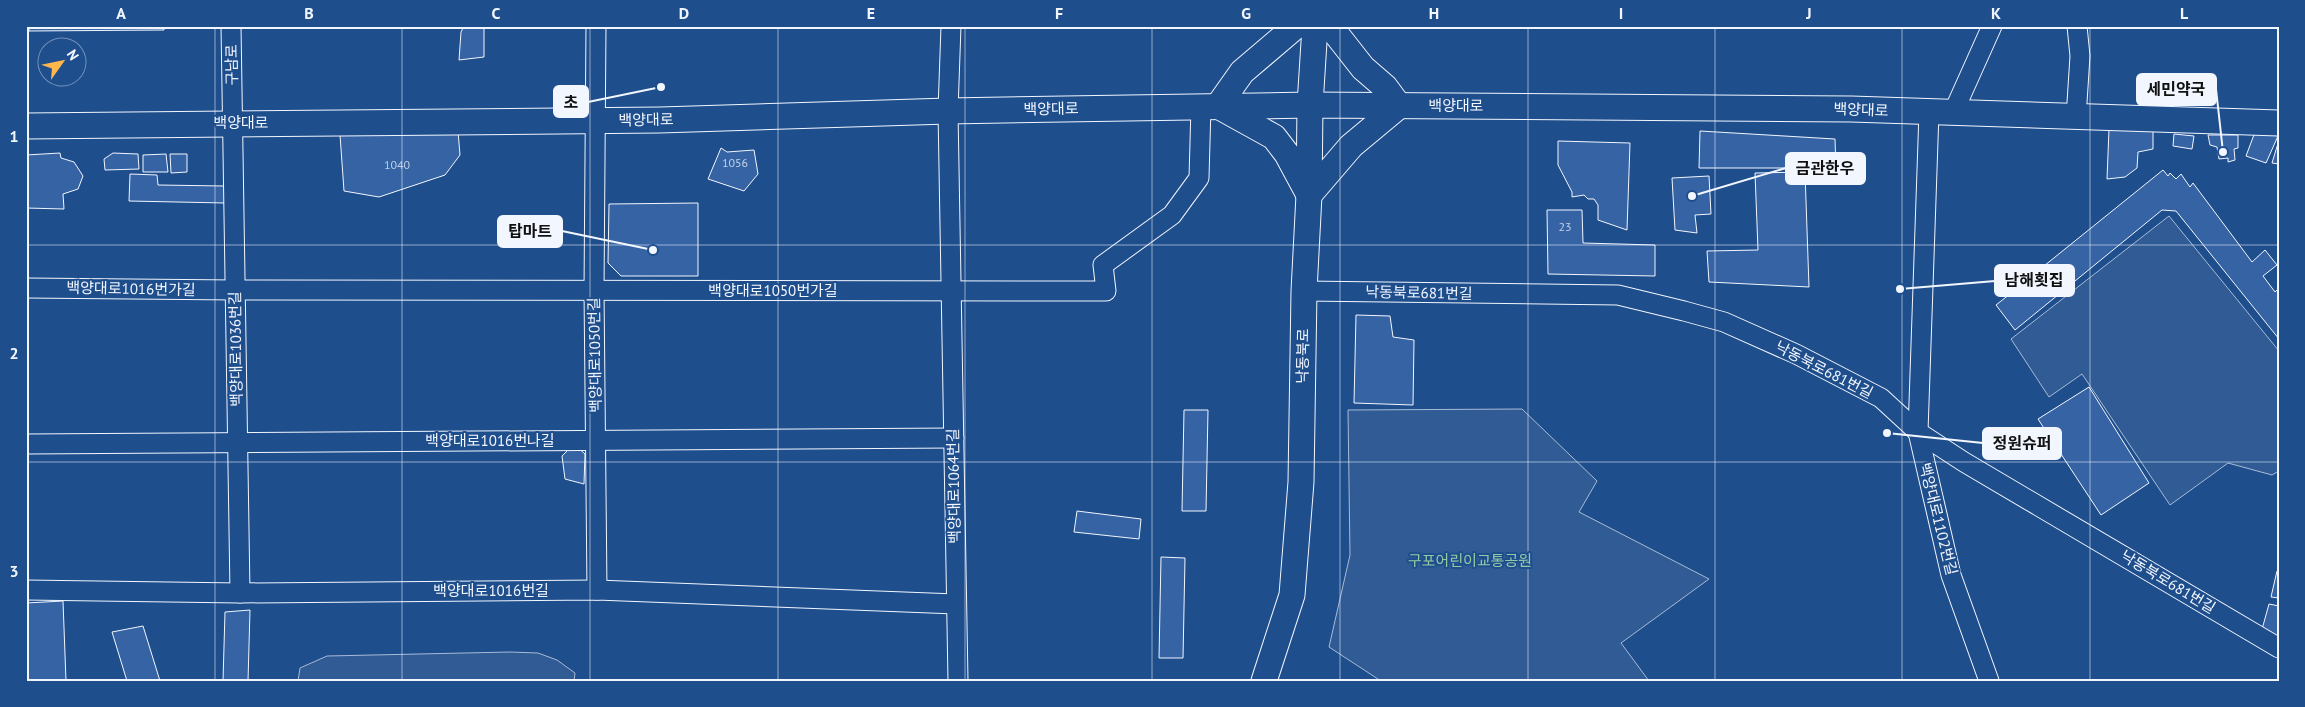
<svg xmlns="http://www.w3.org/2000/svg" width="2305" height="707" font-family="'PT Sans','Noto Sans KR',sans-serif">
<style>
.built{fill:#305b95;stroke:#a8bbd7}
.building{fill:#3563a3;stroke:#f2f6ff}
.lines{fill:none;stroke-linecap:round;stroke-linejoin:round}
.minor-casing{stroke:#f2f6ff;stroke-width:21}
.major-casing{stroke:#f2f6ff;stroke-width:27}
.minor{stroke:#1f4e8c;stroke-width:19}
.major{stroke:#1f4e8c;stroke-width:25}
.grid{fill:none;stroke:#f2f6ff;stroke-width:1;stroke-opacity:0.55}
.labels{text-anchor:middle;stroke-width:4;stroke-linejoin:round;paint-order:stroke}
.number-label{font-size:12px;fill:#c3d1e8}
.street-label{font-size:15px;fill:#f2f6ff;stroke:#1f4e8c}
.park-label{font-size:15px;fill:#97c8a6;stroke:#1f4e8c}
.leader{fill:none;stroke:#f2f6ff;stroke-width:2}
.callout-dot{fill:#f2f6ff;stroke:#1f4e8c;stroke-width:2}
.callout{fill:#f2f6ff;stroke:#f2f6ff;stroke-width:2}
.callout-label{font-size:16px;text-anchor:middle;font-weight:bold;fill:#111}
.neatline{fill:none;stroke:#f2f6ff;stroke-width:2}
.grid-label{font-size:16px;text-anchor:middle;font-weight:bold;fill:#f2f6ff}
</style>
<rect width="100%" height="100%" fill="#1f4e8c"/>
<!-- built -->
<g class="built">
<path d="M2169,216L2279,351V471L2272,475L2228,463L2170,505L2082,374L2049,397L2011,339Z"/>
<path d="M1522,409L1597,481L1579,512L1709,579L1621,643L1649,681H1381L1329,647L1350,555L1348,410Z"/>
<path d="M510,652L538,653L557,660L575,673L574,681H298L300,668L327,656Z"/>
</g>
<!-- building -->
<g class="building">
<path d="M29,26H164V30L29,31Z"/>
<path d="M464,26H484V57L459,60L461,32Z"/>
<path d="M2109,129L2153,131V149L2138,152L2137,168L2125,177L2107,179Z"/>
<path d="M458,131L460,155L445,175L379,197L344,191L340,135Z"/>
<path d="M1700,131L1835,139L1836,168H1699Z"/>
<path d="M2255,132L2278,136L2266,163L2246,156Z"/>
<path d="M2174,134L2194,136L2192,149L2173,146Z"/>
<path d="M2208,135H2238V148L2234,149L2235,160L2228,162V158L2219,159L2217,147L2210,145Z"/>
<path d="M2279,140V164L2272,163Z"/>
<path d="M1558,141L1630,143L1627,230L1598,220V205L1594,199H1588L1584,195L1572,197V192L1558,165Z"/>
<path d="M721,148L727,152L754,150L758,174L744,191L708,179Z"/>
<path d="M60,153L61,158L74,162L83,176L78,189L63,194L64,209L26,208V155Z"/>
<path d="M113,153L138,154L139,169L105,170L104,159Z"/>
<path d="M166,154L168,172H143V155Z"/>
<path d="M170,154H187V172L171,173Z"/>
<path d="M2163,170L2168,176L2170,173L2176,179L2181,174L2190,187L2193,183L2252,262L2265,250L2277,265L2263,276L2275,292L2279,288V339L2176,211L2162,210L2015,330L1996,305L2025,282L2022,277L2031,271L2034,274Z"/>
<path d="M1805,172L1809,287L1709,282L1707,251L1758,250L1755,173Z"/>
<path d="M130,174L157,175L158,185L224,186L225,203L129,201Z"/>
<path d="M1709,176L1711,214L1695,215L1697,233L1675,230L1672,178Z"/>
<path d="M698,203V276H621L608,263L609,204Z"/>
<path d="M1547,210H1582L1583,243L1655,245V276L1548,274Z"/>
<path d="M1356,315L1390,316L1393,337L1414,340L1413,405L1354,403Z"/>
<path d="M2089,387L2149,483L2101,515L2038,419Z"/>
<path d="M1184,410H1208L1206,511H1182Z"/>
<path d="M574,444L585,454L584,484L565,479L562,456Z"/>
<path d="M1077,511L1141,519L1139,539L1074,532Z"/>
<path d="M1161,557L1185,558L1183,658H1159Z"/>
<path d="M2277,571H2279V598L2271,597Z"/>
<path d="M63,601L66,681H26V603Z"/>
<path d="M2269,604L2279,606V641L2261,633Z"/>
<path d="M250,610L248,681H223L225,612Z"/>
<path d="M143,626L160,681H127L112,632Z"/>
</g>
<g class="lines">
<defs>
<g id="minor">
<path d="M231,26L240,593"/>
<path d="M596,26L594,291L597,590"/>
<path d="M951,26L948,111L958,681"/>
<path d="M1929,112L1918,432L1951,575L1989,681"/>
<path d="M1953,113L1992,26"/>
<path d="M2076,118L2080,56L2077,26"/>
<path d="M26,288L236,290L1106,291L1103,265L1172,215L1199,178L1201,106"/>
<path d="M1304,291L1618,295L1684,311L1724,322L1796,354L1881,398L1918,432L1964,462L2279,648"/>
<path d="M26,444L954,438"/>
<path d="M26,590L240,593L597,590L956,604"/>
</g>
<g id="major">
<path d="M1330,26L1363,68L1385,87L1399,106"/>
<path d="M1218,106L1274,137L1287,154L1308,193"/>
<path d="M1218,106L1242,72L1296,26"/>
<path d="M26,126L660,120L948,111L1310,105L1851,109L2279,123"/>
<path d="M1309,195L1351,146L1399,106"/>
<path d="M1264,681L1292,595L1301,482L1304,291L1309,195L1310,105L1315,26"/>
</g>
</defs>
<!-- minor casing -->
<use href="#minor" class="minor-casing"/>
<!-- major casing -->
<use href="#major" class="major-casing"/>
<!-- minor -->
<use href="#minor" class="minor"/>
<!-- major -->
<use href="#major" class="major"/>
</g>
<!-- grid -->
<path class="grid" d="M215,26V681M402,26V681M590,26V681M778,26V681M965,26V681M1152,26V681M1340,26V681M1528,26V681M1715,26V681M1902,26V681M2090,26V681M26,245H2279M26,462H2279"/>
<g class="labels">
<!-- number labels -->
<g class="number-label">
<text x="735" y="167">1056</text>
<text x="397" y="169">1040</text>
<text x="1565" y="231">23</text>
</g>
<!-- street labels -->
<g class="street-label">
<text transform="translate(232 65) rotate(-91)" y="5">구남로</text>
<text x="1456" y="111">백양대로</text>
<text transform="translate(1051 109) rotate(-1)" y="5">백양대로</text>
<text transform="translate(1861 110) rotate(2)" y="5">백양대로</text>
<text transform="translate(646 120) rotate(-1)" y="5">백양대로</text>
<text x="241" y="128">백양대로</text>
<text transform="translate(131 289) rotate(1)" y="5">백양대로1016번가길</text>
<text x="773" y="296">백양대로1050번가길</text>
<text transform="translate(1419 293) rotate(1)" y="5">낙동북로681번길</text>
<text transform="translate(236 349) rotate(-91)" y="5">백양대로1036번길</text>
<text transform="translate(595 355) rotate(-91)" y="5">백양대로1050번길</text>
<text transform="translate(1303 356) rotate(-89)" y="5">낙동북로</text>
<text transform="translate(1824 370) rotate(27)" y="5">낙동북로681번길</text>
<text x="490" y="446">백양대로1016번나길</text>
<text transform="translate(954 486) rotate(-91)" y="5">백양대로1064번길</text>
<text transform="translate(1938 519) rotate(76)" y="5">백양대로1102번길</text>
<text transform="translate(2168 582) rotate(31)" y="5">낙동북로681번길</text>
<text x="491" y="596">백양대로1016번길</text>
</g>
<!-- park labels -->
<g class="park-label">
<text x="1470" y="566">구포어린이교통공원</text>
</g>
</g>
<!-- callouts -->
<path class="leader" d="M2223 152L2216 89M661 87L588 102M1692 196L1786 168M653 250L562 231M1900 289L1995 281M1887 433L1983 443"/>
<g class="callout-dot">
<circle cx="2223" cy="152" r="5"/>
<circle cx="661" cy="87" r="5"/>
<circle cx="1692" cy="196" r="5"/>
<circle cx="653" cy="250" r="5"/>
<circle cx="1900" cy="289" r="5"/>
<circle cx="1887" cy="433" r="5"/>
</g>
<g class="callout">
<rect x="2137" y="74" width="79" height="31" rx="5"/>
<rect x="554" y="86" width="34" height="31" rx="5"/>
<rect x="1786" y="153" width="79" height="31" rx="5"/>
<rect x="498" y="216" width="64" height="31" rx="5"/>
<rect x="1995" y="265" width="79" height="31" rx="5"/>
<rect x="1983" y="428" width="78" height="31" rx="5"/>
</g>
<g class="callout-label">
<text x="2176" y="95">세민약국</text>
<text x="571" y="108">초</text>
<text x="1825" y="174">금관한우</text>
<text x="530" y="237">탑마트</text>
<text x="2034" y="286">남해횟집</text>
<text x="2022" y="449">정원슈퍼</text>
</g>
<!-- border -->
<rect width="2305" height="707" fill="none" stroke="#1f4e8c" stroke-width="55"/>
<!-- north arrow -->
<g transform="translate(62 62) rotate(57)"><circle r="24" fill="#1f4e8c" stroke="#7391ba"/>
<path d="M0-4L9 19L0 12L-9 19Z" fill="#ffb74d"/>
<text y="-8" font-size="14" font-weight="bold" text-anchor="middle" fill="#f2f6ff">N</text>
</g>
<rect x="28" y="28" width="2250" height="652" class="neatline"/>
<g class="grid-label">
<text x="121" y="19">A</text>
<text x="309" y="19">B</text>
<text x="496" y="19">C</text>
<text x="684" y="19">D</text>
<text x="871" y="19">E</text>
<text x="1059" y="19">F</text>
<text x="1246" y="19">G</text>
<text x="1434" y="19">H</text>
<text x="1621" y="19">I</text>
<text x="1809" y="19">J</text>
<text x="1996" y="19">K</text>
<text x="2184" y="19">L</text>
<text x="14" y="142">1</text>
<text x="14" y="359">2</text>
<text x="14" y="577">3</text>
</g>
</svg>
